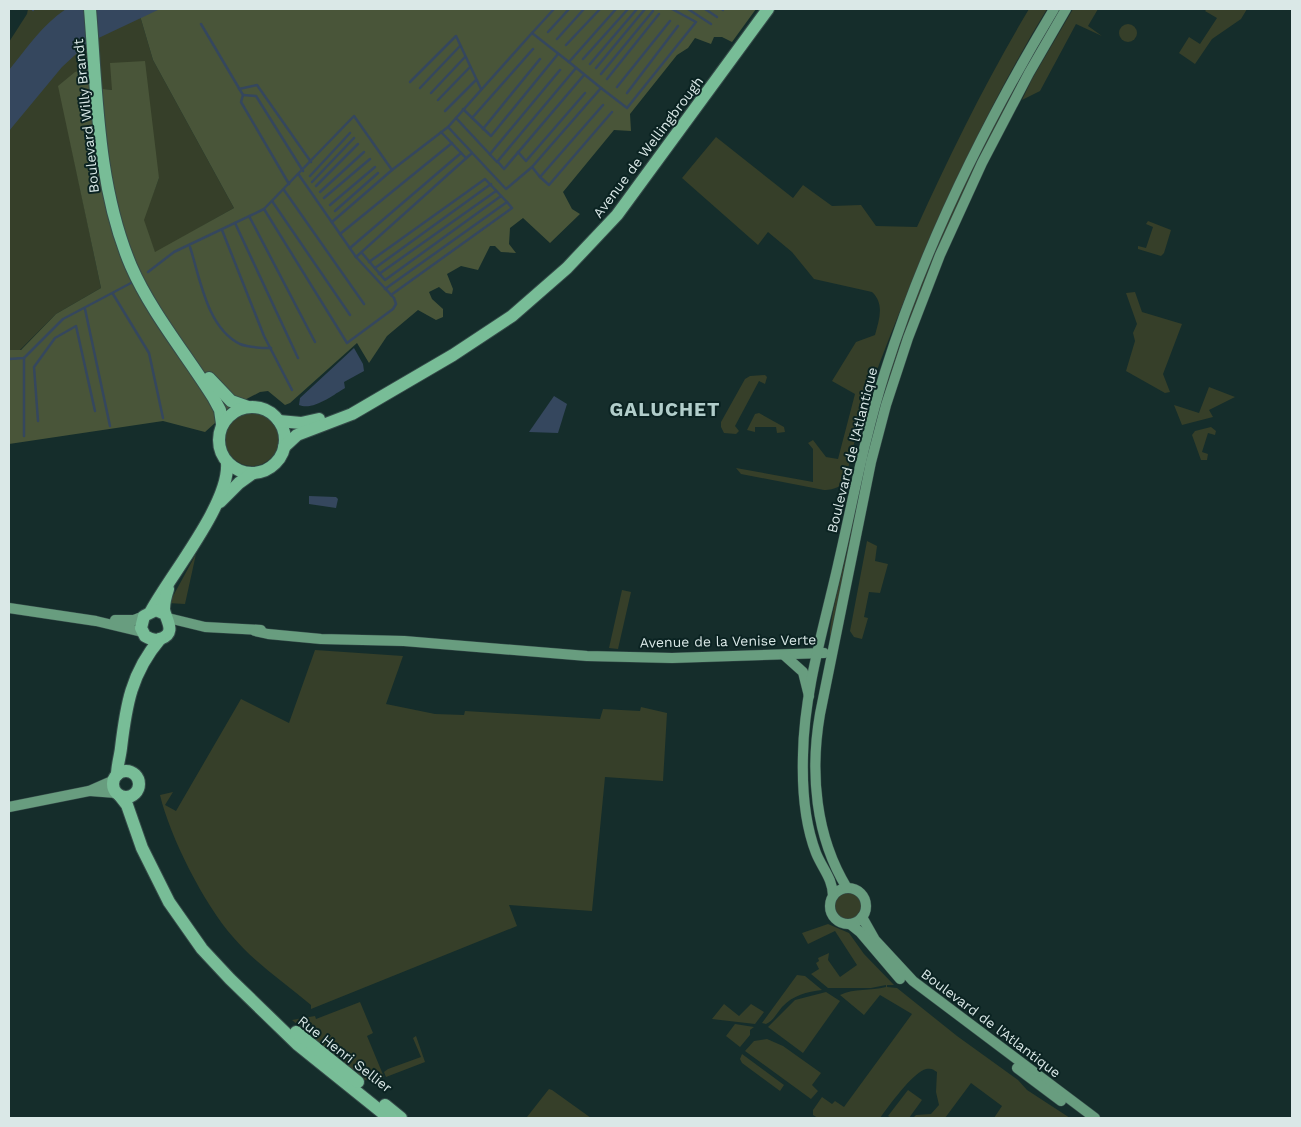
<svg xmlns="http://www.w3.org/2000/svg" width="1301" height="1127" font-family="'Work Sans',sans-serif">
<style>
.green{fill:#363f29}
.forest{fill:#495539}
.water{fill:#35475e}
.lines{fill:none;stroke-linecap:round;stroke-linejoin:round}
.stream{stroke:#35475e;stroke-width:2.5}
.secondary-casing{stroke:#354b49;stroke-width:11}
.primary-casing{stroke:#354b49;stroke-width:14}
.secondary{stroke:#689d7f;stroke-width:10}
.primary{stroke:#78bd97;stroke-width:12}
.labels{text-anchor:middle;stroke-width:4;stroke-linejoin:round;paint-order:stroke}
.street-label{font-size:14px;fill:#dae8e7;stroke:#0b2322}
.district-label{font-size:19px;font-weight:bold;letter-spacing:1px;fill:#b1cdca;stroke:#0b2322}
</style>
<rect width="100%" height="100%" fill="#152d2b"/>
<!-- green -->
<g class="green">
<path d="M28,9H138L153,60L234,208L155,253L143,220L159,178L112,90L59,87L101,288L56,314L20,350H9V42L27,14Z"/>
<path d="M1029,9H1047C979,121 927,240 880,362C868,394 858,426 850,460C848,468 847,479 841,485C836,489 829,490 824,490L741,474L736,468L813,482V449L808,443L813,440L826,457L838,459L855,394L832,381L856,342L875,335C879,320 885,304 872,292L814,279L792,252L768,232L758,245L682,178L716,137L793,198L803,185L832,206L861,205L876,226L917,227C951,152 987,79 1029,9Z"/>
<path d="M1059,9H1061L928,272L882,402L830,639C828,626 843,569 847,551C859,488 872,425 892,364C932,239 994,121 1059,9Z"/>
<path d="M1073,9H1098L1088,26L1102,36L1076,24L1040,91L1022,100L1032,79Z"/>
<path d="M1207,9H1247L1241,19L1212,39L1195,64L1179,53L1189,37L1200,44L1217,18L1205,11Z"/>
<circle cx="1128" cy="33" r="9"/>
<path d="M1148,221L1171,230L1164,253L1161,256L1138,249V246L1146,248L1153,227L1146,224Z"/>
<path d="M1135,292L1142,312L1182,324L1163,374L1170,392L1165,393L1126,371L1135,341L1133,333L1137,324L1126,293Z"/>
<path d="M765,375L767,377L765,384L759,381L735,426L739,431L736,434L724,433L721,427V422L745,379L750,376Z"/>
<path d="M1209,387L1235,397L1209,410L1213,417L1182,425L1174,405L1199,413Z"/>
<circle cx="252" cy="439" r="27"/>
<path d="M759,413L784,427L785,432L777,433L776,427H755V432L747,430L755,414Z"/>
<path d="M1211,427L1216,431L1215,435L1208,433L1202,452L1208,454L1207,460H1201L1192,435L1195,431Z"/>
<path d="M867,541L877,546L875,561L888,564L880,593L869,592L864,617L868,618L862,639L854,637L850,631Z"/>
<path d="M196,554L185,604L168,603L172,598Z"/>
<path d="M622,590L631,592L618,649L609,648Z"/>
<path d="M315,650L403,656L386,704L435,714L464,715L465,711L600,719L603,709L640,711L641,707L667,713L663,781L605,777L592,911L509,905L517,926L311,1009V1005C285,983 255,963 233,937C204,904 170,837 160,795L173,792L165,805L176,811L241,699L289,723Z"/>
<circle cx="848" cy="906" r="13"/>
<path d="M828,924L849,933L864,954L894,985H887V987L897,988L957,1036L1018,1080L1027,1090L1070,1118H994L1002,1106L971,1083L945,1118H913L916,1115L931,1114L939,1105L936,1092L937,1072C933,1069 931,1068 926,1069C912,1073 889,1106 880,1118H818L813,1115V1110L822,1097L832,1104L835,1101L844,1107L912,1014L880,995L864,1015L840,995C855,988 870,991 886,987V985L871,988H828L811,974L819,969L816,963L819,961L818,958L829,953L828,960L840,977L857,965L835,931L808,944L802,933Z"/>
<path d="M797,975L805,976L822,990C807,992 793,995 782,1007C777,1013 773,1021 766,1024L762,1023Z"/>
<path d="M826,992L840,1001L803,1053L768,1027L795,1000Z"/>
<path d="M360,1002L373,1033L367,1036L384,1077L373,1081L365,1080L292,1020L315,1016L316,1019Z"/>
<path d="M724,1004L739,1016L751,1004L764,1012L755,1024L712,1019Z"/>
<path d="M735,1024L754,1027L750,1030V1035L740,1047L726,1036Z"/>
<path d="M416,1036L425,1062L386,1077L384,1072L388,1069L421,1057L413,1038Z"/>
<path d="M767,1039L783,1046L821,1073L812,1085L818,1091L811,1099L745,1051L754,1041Z"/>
<path d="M742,1054L784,1085L780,1091L742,1063L740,1059Z"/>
<path d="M549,1089L552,1090L591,1118L527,1117Z"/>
<path d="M908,1090L922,1100L909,1118H892L888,1116Z"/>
</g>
<!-- forest -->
<path class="forest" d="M138,9H756L732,42L722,37H714L711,44L695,38L688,48L677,55L630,114L631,131L614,130L563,192L572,209L580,214L550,243L523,218L510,228L509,244L516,253L501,252L495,246H490L478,270L461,266L447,274L453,289L452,294L446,293L439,287L429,292L432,299L443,309V317L436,320L418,310L387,336L369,363L357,343L290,403L285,405L268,391L260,392L216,415L215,423L205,432L163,421L9,444V350H21L56,314L101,288L58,86L75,72L89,68L94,88L112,90L110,63L145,61L159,178L144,220L155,252L234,208L153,60Z"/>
<!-- water -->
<g class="water">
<path d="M66,9H160L88,43L62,67L9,131V70C27,48 42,25 66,9Z"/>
<path d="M354,348L363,364L364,371L344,382L345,388C333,395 313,411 299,405L300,398Z"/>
<path d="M554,396L567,404L558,433L529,432Z"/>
<path d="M309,496L336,497L338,499L336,508L309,504Z"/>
</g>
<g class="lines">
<!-- stream -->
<g class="stream">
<path d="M33,9V10"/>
<path d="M554,9L532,33L569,62"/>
<path d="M688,9L711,24"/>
<path d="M705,9L717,17"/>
<path d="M722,9L723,10"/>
<path d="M201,24L243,95L241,102L289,184"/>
<path d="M548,32L569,9"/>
<path d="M557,39L584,9"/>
<path d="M566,45L600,9"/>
<path d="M583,59L628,9"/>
<path d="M590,64L637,9"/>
<path d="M596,68L645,9"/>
<path d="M601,74L653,11"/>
<path d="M607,79L659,14"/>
<path d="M410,82L456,36L481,89"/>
<path d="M617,87L670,21"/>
<path d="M420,88L460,46"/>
<path d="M601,88L627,108L696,22L672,9"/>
<path d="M239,89L257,85L311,162"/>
<path d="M431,93L465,57"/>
<path d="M627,93L678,26"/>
<path d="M243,95L256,96L303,171"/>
<path d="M438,100L470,67"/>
<path d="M463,109L491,136L558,54"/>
<path d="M445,111L476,80"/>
<path d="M456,118L497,162L576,68"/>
<path d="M472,118L533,49"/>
<path d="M448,127L532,33"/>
<path d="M483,129L540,59"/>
<path d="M441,132L466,158"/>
<path d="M518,152L526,161L585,93"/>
<path d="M490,154L560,70"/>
<path d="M498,162L504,169L584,75"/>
<path d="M532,167L540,177L603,105"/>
<path d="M310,176L350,133"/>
<path d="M540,177L549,185L612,112"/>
<path d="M312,182L354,138"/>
<path d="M316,186L358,144"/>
<path d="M284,190L364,304"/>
<path d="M320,192L364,152"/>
<path d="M324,198L370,159"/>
<path d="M272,201L350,315"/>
<path d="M330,205L375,167"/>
<path d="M264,209L347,343L393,309L396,304L394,298L356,257L299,175"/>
<path d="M335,211L378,173"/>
<path d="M249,216L315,342"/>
<path d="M332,222L392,170"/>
<path d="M235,223L298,358"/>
<path d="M222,230L264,336L292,390"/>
<path d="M340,234L452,143"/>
<path d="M190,247C200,278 207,328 240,344C250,348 261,348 271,348"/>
<path d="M350,248L461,153"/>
<path d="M362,253L385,280L501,196"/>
<path d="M356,257L472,153"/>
<path d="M369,262L485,179L507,202L385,289"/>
<path d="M375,268L491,184"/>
<path d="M148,272L174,252L264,209L354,116L392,170L448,127L506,189L532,167L601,88L569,62L616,9"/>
<path d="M379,274L496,191"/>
<path d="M113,294L149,353L163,418"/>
<path d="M391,295L512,208L507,202"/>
<path d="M85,309L110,426"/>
<path d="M24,358V436"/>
<path d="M9,359L24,358L63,319L131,283"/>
<path d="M38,421L34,367L55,338L76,326L95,411"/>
</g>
<defs>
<g id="secondary">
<path d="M9,608L96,621L142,632"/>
<path d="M168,618L205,627L261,630"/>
<path d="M115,620H134L144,616"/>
<path d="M255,631L268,634L321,639L404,641L587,656L672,658L824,653"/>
<path d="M784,655L803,672L809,696"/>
<path d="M90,791L116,793"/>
<path d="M9,807L89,791L114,780"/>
<circle cx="848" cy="906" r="18"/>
<path d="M847,888C815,836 810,772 820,714L871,462L886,405L908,338L940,255L982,163L1029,73L1066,9"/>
<path d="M833,896C833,879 822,868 816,853C804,822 802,788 803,755C804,691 824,627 838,565C853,500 865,435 885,372C925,245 986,122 1054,9"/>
<path d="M862,917L875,940L913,981L1095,1118"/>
<path d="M850,924L860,932L900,979"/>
<path d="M1017,1068L1061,1101"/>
</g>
<g id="primary">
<path d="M90,9C97,94 97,186 131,266C151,312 186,354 213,397L220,410L222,424"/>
<path d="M209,378L231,401L248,407"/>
<circle cx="252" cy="440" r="33"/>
<path d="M279,421L301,423L319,419"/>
<path d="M284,447L297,435L352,414L453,355L512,316L567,268L617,215L768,9"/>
<path d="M220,502L239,483L253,473"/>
<path d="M151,611C171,574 230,503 227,463"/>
<path d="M165,614L156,610L144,616L141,628L145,636C150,639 155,641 160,639C178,633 165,619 164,609C164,602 166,595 168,589"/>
<circle cx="126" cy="784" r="13"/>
<path d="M117,775C117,766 120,757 121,748C126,706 131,673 160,639"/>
<path d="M120,796L127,805L142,848L169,902L202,949L230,979L297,1044L389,1118"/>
<path d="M296,1032L358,1082"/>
<path d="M385,1105L401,1118"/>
</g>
</defs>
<!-- secondary casing -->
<use href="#secondary" class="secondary-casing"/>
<!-- primary casing -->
<use href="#primary" class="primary-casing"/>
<!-- secondary -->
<use href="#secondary" class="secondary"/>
<!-- primary -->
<use href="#primary" class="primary"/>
</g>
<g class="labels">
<!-- street labels -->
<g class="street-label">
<text transform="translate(86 116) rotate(-96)" y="5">Boulevard Willy Brandt</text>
<text transform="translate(648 147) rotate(-53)" y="5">Avenue de Wellingbrough</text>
<text transform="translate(852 450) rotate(-76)" y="5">Boulevard de l'Atlantique</text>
<text transform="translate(728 641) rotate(-1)" y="5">Avenue de la Venise Verte</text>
<text transform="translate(991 1023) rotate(37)" y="5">Boulevard de l'Atlantique</text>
<text transform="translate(345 1054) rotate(38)" y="5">Rue Henri Sellier</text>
</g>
<!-- district labels -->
<g class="district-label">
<text x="665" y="416">GALUCHET</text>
</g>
</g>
<!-- border -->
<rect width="1301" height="1127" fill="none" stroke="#dae8e7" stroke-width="20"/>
</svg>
